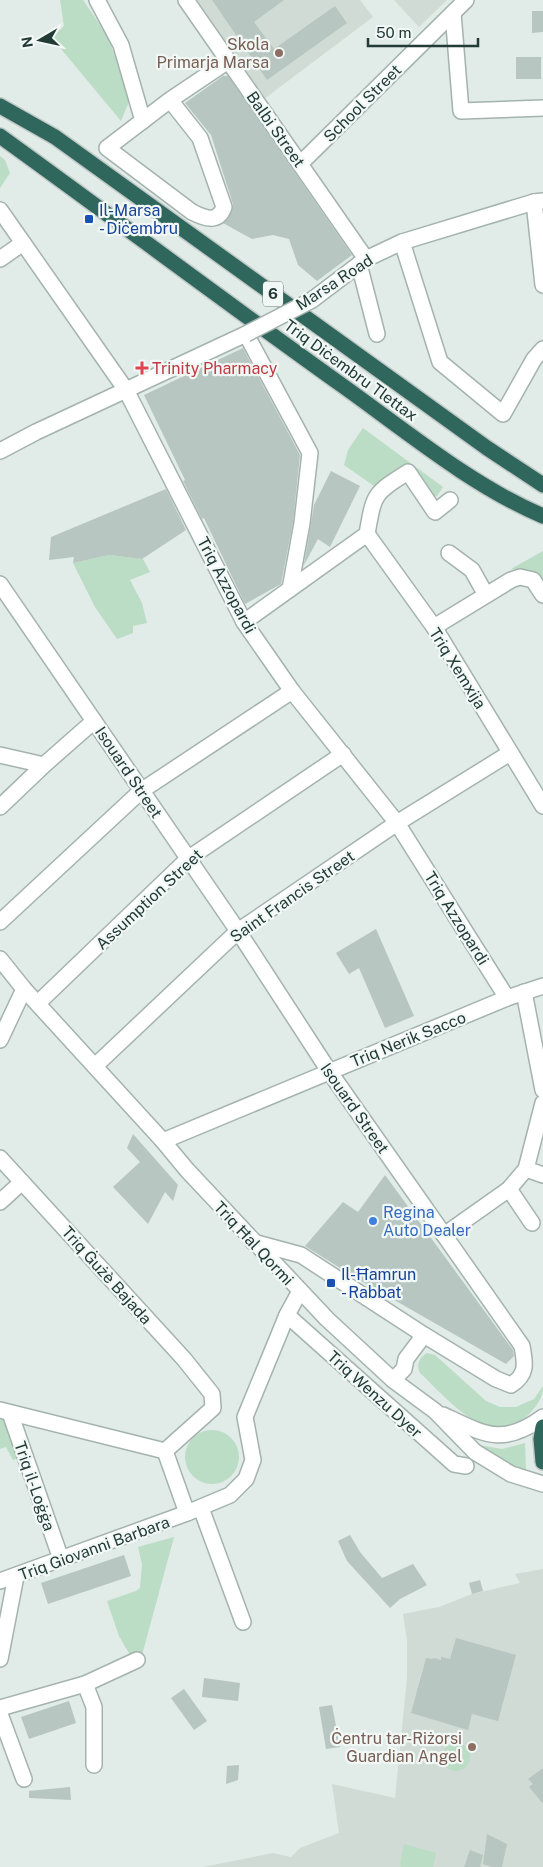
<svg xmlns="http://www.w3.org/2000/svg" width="543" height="1867" font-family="'Public Sans',sans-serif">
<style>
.built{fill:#d0dbd6}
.green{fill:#bbdcc5}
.building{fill:#b7c6c0}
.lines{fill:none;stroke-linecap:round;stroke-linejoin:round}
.street-casing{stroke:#a4b3ae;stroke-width:18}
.highway-casing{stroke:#c1c8c7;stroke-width:18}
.street{stroke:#fff;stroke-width:15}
.highway{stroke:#2f675d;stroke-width:15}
.street-bridge-casing{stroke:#a4b3ae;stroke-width:18;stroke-linecap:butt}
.street-bridge{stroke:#fff;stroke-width:15}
.education-dot{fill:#8d6e63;stroke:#f2f8f5;stroke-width:2}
.transit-dot{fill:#1a4fb4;stroke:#f2f8f5;stroke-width:2}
.health-dot{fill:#e0444e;stroke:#f2f8f5;stroke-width:2}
.shop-dot{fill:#3f7fe0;stroke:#f2f8f5;stroke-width:2}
.labels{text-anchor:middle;stroke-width:4.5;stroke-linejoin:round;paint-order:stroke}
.shield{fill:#f2f8f5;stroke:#60746f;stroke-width:1}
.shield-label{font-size:15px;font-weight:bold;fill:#223b36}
.education-label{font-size:16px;fill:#785e54;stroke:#f2f8f5;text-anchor:end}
.street-label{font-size:16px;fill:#223b36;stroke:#f2f8f5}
.transit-label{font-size:16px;fill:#164399;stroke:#f2f8f5;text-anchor:start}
.health-label{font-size:16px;fill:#be3a42;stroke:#f2f8f5;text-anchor:start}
.shop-label{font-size:16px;fill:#366cbe;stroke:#f2f8f5;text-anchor:start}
</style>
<rect width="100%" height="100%" fill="#e1ebe7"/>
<!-- built -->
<g class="built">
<path d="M197,0H360L373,17L264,99Z"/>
<path d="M394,0H447L419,27Z"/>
<path d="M543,1569V1867H203L273,1853L291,1857L300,1848L339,1833L332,1784L395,1798L407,1678V1640L403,1614L439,1607L472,1594L520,1583L515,1574Z"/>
</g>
<!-- green -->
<g class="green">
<path d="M60,0H83L108,37L130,99L121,121L52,38L64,26Z"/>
<path d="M0,156L5,160L10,173L0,188Z"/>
<path d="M363,428L443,487L437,496L430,497L405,466L374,486L344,465L348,450Z"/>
<path d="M543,551V581C536,571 522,570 511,569Z"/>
<path d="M109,555L143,559L150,572L130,580L142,603L147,623L133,626V633L117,639L95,607L73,563Z"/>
<path d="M427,1353L435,1355L486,1401L500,1407H516L534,1399L543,1386C543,1399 536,1407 527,1416C489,1452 447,1398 420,1373C416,1365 419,1358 427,1353Z"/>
<path d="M0,1418L6,1419L18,1458L13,1460L6,1447L0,1449Z"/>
<circle cx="212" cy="1457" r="27"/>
<path d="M525,1443L526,1473L491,1455L478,1445L502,1449Z"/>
<path d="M174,1537L142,1655H130L119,1636L107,1601L136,1591L140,1588L142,1564L138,1547Z"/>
<circle cx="456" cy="1757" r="14"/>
<path d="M404,1844L436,1853L433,1867H401L400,1864Z"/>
</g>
<!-- building -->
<g class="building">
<path d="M212,0H284L254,22L274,49L335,6L347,23L267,80Z"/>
<path d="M532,11H543V32L532,33Z"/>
<rect x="516" y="57" width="25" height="22"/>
<path d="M223,76H228L352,255L317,281L298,265L289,239L273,235L252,239L223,223L232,211L233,204L211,135L185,103Z"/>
<path d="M243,348L300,455L293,522L281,584L245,604L204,518L202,519L183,481L185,480L144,395Z"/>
<path d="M331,471L360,486L330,547L318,539L304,565L314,505Z"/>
<path d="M166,489L186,530L142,559L109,555L73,563L74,557L49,560L51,537Z"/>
<path d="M376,929L414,1016L385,1028L359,968L349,974L336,953Z"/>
<path d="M133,1134L178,1185L173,1201L165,1192L148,1224L113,1187L140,1162L127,1148Z"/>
<path d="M385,1175L513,1350L514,1356L506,1364L356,1278L305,1246L343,1202L358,1212Z"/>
<path d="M350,1535L360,1552L382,1578L413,1564L427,1585L400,1599L390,1608L347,1561L338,1541Z"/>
<path d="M124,1555L131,1576L48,1604L41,1583Z"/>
<path d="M480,1580L483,1591L472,1594L469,1583Z"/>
<path d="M456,1638L516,1655L498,1721L472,1714L468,1730L411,1713L426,1658L432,1659L434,1658L441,1660V1657L450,1659Z"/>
<path d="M204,1678L240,1683L238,1701L202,1697Z"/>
<path d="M184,1689L207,1721L194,1730L171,1698Z"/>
<path d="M69,1701L76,1723L29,1739L21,1717Z"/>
<path d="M332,1705L340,1747L326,1749L319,1707Z"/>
<path d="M239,1765L238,1780L226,1784L227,1766Z"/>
<path d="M543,1768V1804L529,1787L533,1784L528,1779Z"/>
<path d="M70,1787L71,1800L29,1798V1791Z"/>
<path d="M487,1834L507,1844L502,1867H492L483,1864Z"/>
<path d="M470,1850L483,1855L480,1867H464Z"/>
</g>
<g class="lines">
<defs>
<g id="street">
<path d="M97,0L121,45L143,121"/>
<path d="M186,0L366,259"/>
<path d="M453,13L461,111L543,108"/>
<path d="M170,100L200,138L224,207C218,224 204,218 192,212L107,148L170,100L228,61"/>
<path d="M300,164L466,0"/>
<path d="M534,202L543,285"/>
<path d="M0,210L126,390L244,622L292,691L397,823L507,998"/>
<path d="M402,242L440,362L503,414L534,359L543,349"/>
<path d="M0,259L23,243"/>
<path d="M359,264L377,334"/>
<path d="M312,300L366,259L402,242L534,202L543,201"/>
<path d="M0,451L36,432L246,334L310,453L302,523L290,589"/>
<path d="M367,534L434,627L543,806"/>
<path d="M449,553L472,570L486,595"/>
<path d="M0,584L238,931L329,1071L522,1346C525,1363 528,1374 511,1385L496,1379L424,1335L301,1255L253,1242"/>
<path d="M244,622L367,534C374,494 373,494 408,472L435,512L450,500"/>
<path d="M434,627L511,580L520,577L533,580L543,595"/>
<path d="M0,755L44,765"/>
<path d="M0,807L44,765L94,721"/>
<path d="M0,922L141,791L292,691"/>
<path d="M0,959L24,989L163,1141L187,1170L327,1319L393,1380L435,1411L475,1452L511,1474L543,1484"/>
<path d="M524,992L543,1090"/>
<path d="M38,1003L189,858L343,754"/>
<path d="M0,1040L24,989"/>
<path d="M95,1066L238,931L397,823L510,753"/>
<path d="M543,1103L526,1169L543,1175"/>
<path d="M163,1141L507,998L543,986"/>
<path d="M0,1158L184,1359L212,1394L213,1408L165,1451"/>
<path d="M509,1189L532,1223"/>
<path d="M0,1202L22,1182"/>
<path d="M444,1235L509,1189L526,1169"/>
<path d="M287,1315L454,1464L466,1466"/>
<path d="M393,1380L404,1369L406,1359L424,1335"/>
<path d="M0,1410L165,1451"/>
<path d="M10,1413L61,1559"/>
<path d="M443,1415C484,1434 502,1447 543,1417"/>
<path d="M165,1451L187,1513L230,1495L246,1479L253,1460L245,1417L287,1315L300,1291"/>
<path d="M201,1508L243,1622"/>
<path d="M0,1581L187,1513"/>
<path d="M0,1659L16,1576"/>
<path d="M85,1684L94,1707V1765"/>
<path d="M0,1708L85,1684L137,1660"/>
<path d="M0,1714L24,1779"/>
</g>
<g id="highway">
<path d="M0,106L55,137L487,448L543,485"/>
<path d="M0,136C115,219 228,304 343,386C406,431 472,486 543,516"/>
<path d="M543,1427L541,1439L543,1462"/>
</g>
</defs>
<!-- street casing -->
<use href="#street" class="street-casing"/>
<!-- highway casing -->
<use href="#highway" class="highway-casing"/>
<!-- street -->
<use href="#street" class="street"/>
<!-- highway -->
<use href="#highway" class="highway"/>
<defs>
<path id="street-bridge" d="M246,334L312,300"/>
</defs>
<!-- street-bridge casing -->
<use href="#street-bridge" class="street-bridge-casing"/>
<!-- street-bridge -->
<use href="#street-bridge" class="street-bridge"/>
</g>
<!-- markers -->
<g class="education-dot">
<circle cx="279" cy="53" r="5"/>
<circle cx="472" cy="1747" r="5"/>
</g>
<g class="transit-dot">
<rect x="84" y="214" width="10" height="10" rx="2.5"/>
<rect x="326" y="1278" width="10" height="10" rx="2.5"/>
</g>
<path class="health-dot" d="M139.5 360.5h5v5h5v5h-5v5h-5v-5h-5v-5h5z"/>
<circle class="shop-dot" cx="373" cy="1221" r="5"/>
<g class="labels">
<!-- shield labels -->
<rect class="shield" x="263" y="281.5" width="20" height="25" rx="4"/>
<g class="shield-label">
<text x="273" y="299">6</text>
</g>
<!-- education labels -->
<g class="education-label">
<text x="269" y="50">Skola<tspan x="269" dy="18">Primarja Marsa</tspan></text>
<text x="462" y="1744">Ċentru tar-Riżorsi<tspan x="462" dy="18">Guardian Angel</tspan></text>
</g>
<!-- street labels -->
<g class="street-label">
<text transform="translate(362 103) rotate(-45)" y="6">School Street</text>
<text transform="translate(276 129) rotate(55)" y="6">Balbi Street</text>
<text transform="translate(334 282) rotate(-33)" y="6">Marsa Road</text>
<text transform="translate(351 370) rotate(36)" y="6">Triq Diċembru Tlettax</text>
<text transform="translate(227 585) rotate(62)" y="6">Triq Azzopardi</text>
<text transform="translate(458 668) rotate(58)" y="6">Triq Xemxija</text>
<text transform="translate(129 772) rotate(56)" y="6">Isouard Street</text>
<text transform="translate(292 896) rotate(-35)" y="6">Saint Francis Street</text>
<text transform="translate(149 899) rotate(-43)" y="6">Assumption Street</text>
<text transform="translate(457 918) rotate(58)" y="6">Triq Azzopardi</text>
<text transform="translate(408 1039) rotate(-22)" y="6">Triq Nerik Sacco</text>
<text transform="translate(355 1108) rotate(55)" y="6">Isouard Street</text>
<text transform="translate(254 1243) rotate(47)" y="6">Triq Ħal Qormi</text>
<text transform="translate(107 1275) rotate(48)" y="6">Triq Ġużè Bajada</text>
<text transform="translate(375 1394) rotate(42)" y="6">Triq Wenzu Dyer</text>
<text transform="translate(35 1486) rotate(71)" y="6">Triq il-Loġġa</text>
<text transform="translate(94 1548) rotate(-20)" y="6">Triq Giovanni Barbara</text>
</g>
<!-- transit labels -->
<g class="transit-label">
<text x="99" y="216">Il-Marsa<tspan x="99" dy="18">- Diċembru</tspan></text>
<text x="341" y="1280">Il-Ħamrun<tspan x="341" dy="18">- Rabbat</tspan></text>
</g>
<!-- health labels -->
<g class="health-label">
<text x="152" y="374">Trinity Pharmacy</text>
</g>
<!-- shop labels -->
<g class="shop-label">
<text x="383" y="1218">Regina<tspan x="383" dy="18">Auto Dealer</tspan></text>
</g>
</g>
<!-- north arrow -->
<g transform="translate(40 40) rotate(261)" stroke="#f2f8f5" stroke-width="4" paint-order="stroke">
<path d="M0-4L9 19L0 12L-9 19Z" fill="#223b36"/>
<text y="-8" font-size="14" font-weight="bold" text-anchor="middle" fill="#223b36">N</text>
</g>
<!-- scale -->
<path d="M368 38v8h110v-8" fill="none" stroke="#223b36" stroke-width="2.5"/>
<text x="376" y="38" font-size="15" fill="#223b36" stroke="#f2f8f5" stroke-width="4" paint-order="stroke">50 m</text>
</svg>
